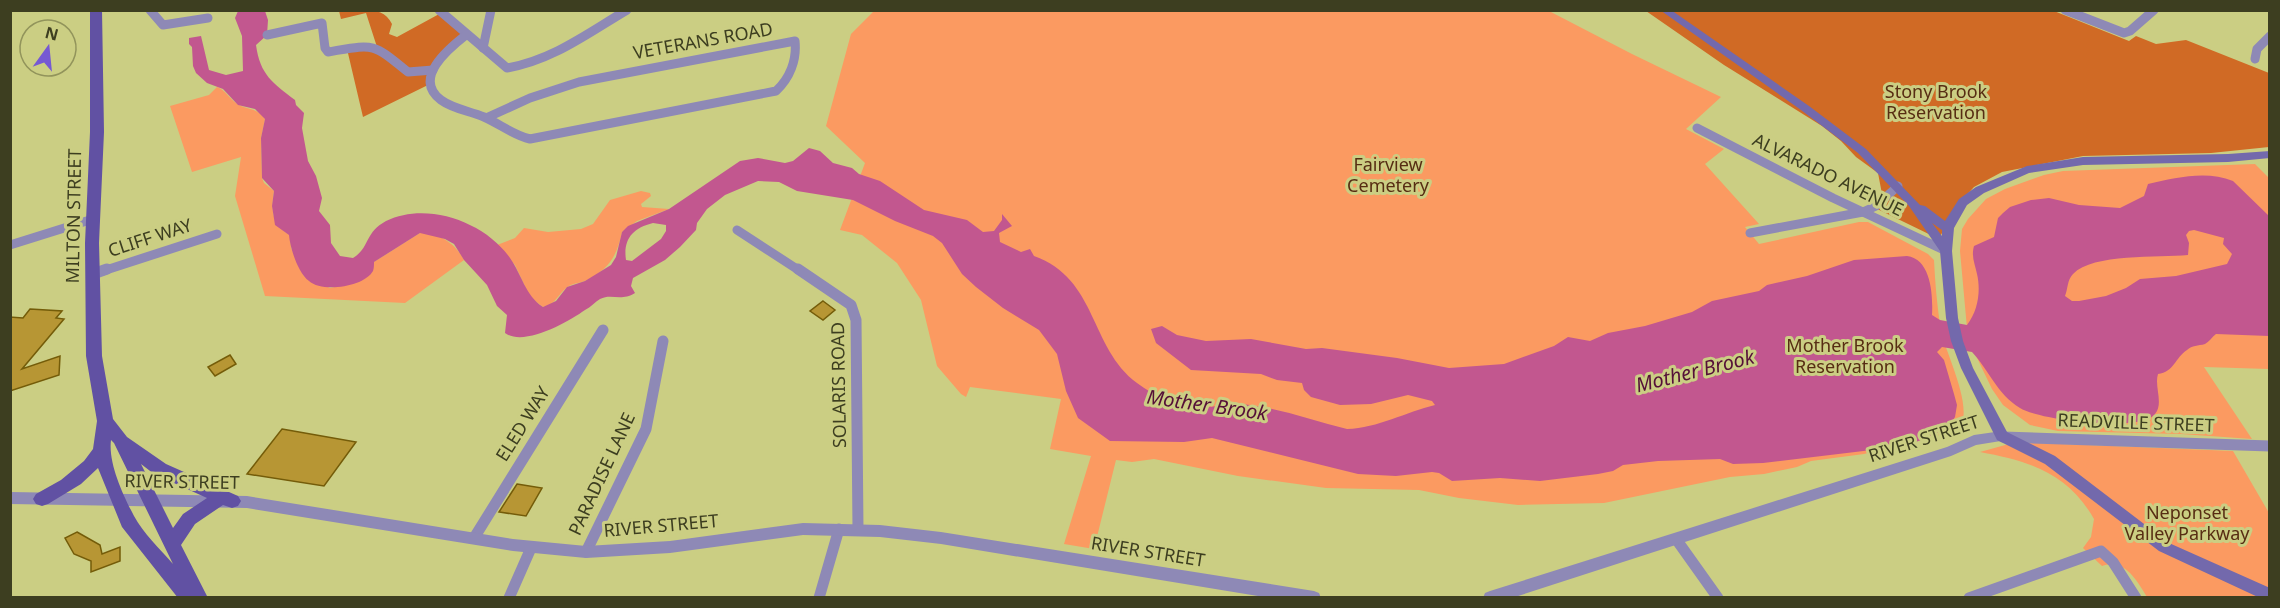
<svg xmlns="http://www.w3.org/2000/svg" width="2280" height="608" font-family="'Noto Sans',sans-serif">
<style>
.green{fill:#fb9a61}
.forest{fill:#d06a25}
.water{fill:#c2578f;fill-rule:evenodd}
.building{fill:#b79634;stroke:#745c09;stroke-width:1.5}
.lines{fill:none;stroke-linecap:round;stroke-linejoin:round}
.minor-far1{stroke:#8e89b6;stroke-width:9}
.minor{stroke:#8e89b6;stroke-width:11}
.tertiary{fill:#8e89b6;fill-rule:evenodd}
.secondary{fill:#7369ac;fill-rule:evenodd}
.primary{fill:#6151a3;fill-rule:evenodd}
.labels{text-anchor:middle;stroke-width:6;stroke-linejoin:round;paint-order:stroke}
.street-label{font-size:18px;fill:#3d3e20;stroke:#cbce83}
.park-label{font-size:18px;fill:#572d13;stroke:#cbce83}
.water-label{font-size:20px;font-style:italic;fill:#551038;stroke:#cbce83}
</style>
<rect width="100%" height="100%" fill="#cbce83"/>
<!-- green -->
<g class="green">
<path d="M874,11H1549L1632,54L1721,97L1686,129L1724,149L1705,164L1759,224L1745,227L1759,244L1859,222H1868L1928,254L1934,260C1935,282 1937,304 1940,325C1943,351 1978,411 1957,431L1864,454L1811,461L1797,467L1764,474L1730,477L1604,503L1518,505L1459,498L1419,490L1326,488L1238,476L1154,459L1132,462L1116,460L1094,549L1064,544L1091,456L1050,449L1061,399L970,387L966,397L961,394L937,366L921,300L897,263L862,235L840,230L865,163L826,126L851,34Z"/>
<path d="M217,87C225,90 229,98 236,103C246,111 256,106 265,119L261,138L262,178L264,183L274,191C271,209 271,225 290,235L291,248L304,276L330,288L354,283L374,262L420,233C439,232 456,244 464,260L405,303L265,296L235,196L241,157L192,172L170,106L209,95Z"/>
<path d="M2255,164L2269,178V369L2204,367L2252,439L2181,434L2058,431L2030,425L2003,405L1992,389L1968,339L1960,251L1962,229L1968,219L1986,199L2005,189L2044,175L2063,171Z"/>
<path d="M641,191L650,193L651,196L641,204L642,207L669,209L637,221L622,232C617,256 609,269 587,280C581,283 574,283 569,286C558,293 557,304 543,307L530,297L515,265L497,245L515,238L524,228L548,232L581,229L593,224L610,200Z"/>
<path d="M2016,442L2233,451L2269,513V597H2147C2137,581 2125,558 2102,566L2083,548L2091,537L2094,519C2068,473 2029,461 1980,452Z"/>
</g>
<!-- forest -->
<g class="forest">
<path d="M339,11C360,11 382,4 392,24L389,34L397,37L441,13L466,35L449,48L430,84L363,117L347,49L377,47L366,13L341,19Z"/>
<path d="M1646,11H2054L2129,41L2136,36L2156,44L2186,40L2269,73V147L2211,153L2083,156L2002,172L1974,187L1954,209L1939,239L1869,205L1876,203L1882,194L1878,173L1856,157L1841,141L1822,126L1724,65Z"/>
</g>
<!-- water -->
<path class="water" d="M238,11H265L268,20L267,35L256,45C260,75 273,83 295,100L296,105L304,113L302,128L308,161L316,176L322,198L319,211L330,225L331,243L340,256L353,258C370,248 364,233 386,221C427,201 485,222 510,258C522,275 525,295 543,307L556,301L567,287L585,281L611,265L616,257L622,232L628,226L669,209L740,161L758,158L785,163L793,161L809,148L820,151L833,163L852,168L859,174L880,181L924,210L967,220L983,232L994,231L1002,220V214L1012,226L999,233L1000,242L1021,252L1030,249L1034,256C1098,279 1089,347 1137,383C1155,396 1173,406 1195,407C1214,408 1231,403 1250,405C1282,409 1315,421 1347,429C1378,428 1406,412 1435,405L1432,401L1408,395L1371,404L1340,405L1311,397L1304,390L1302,383L1277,380L1261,374L1191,370L1156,343L1151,329L1162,326L1177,335L1206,341L1251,339L1306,349L1322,348L1397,358L1449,368L1504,364L1554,346L1568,337L1590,341L1608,333L1645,326L1692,312L1712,301L1759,291L1767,285L1807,276L1854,260L1907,256C1932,259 1933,298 1932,315L1940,320L1967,325C1978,311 1981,291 1977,274C1975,264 1971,257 1974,246L1994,237L1998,218L2003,213L2010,207L2031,200L2049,198L2079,205L2120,208L2144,196L2148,184C2175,178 2206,170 2233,181L2269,216V336L2216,334C2212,337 2209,342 2205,344C2198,346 2192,345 2187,350C2175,358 2174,372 2158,374C2154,387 2164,403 2155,414C2140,433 2039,420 2020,408C1997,394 1989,370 1972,352L1942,347L1937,352L1944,360L1954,394L1957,405L1955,417L1949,426L1932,436L1905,446L1763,463L1733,464L1720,459L1658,461L1623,465L1613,471L1598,474L1540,481L1500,478L1452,481L1439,473L1432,472L1396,476L1358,474L1212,438L1184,442L1110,441L1078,418L1066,391L1057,354L1039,330L1003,308L976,287L962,274L942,243L933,236L895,221L853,200L797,191L779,182L758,181L725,195L707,209L697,223L696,230L680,247L665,260L633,278L631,286L635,293C620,302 612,293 600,299C595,302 591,307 585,310C568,322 524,347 505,333L507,315L497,306L487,285L464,260L454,244L445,239L420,233L374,262C374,265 374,268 373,271C364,287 322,293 309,281C298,273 290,248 289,235L275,225L272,206L274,191L262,178L261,138L265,119L255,109L238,105L223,89L207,83L196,73L193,66L192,47L189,44V38L201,36L209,70L226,75L243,71L242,36L235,18ZM653,223L666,225V231L661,239L632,261L626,260C623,240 632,228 653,223ZM2194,230L2224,238L2223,244L2232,254L2227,264L2176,276L2140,279L2126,288L2106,296L2079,301H2072L2065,296C2068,289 2067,280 2073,274C2093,253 2158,258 2188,255L2189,243L2186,235L2189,231Z"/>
<!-- building -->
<g class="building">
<path d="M823,301L835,310L823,320L810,311Z"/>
<path d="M30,309L62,311L56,318L64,319L22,369L60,356L59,375L10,391V317L23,318Z"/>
<path d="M230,355L236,364L215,376L208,367Z"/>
<path d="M282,429L356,442L324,486L247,474Z"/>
<path d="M517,484L542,488L526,516L499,512Z"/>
<path d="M77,532L100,545L102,554L120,547V561L91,572V561L74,554L65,538Z"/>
</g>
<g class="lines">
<!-- minor-far1 -->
<g class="minor-far1">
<path d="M150,10L163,25L208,18"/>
<path d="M439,10L507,68C553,60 588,33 627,10"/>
<path d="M2065,10L2124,33L2130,31L2154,10"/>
<path d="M267,35L322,23L325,48L328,52C375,44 371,42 408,72L433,70"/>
<path d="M466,35C448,49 412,79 441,100C453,109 470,111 484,117C500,124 513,135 530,139L776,91C790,78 797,60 795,41L579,82L530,98L486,118"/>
<path d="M483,48L491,10"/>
<path d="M2255,59L2257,49L2270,36"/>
<path d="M1697,128L1833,198L1946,251"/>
<path d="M737,230L800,271"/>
<path d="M1750,233L1863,212L1876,206L1898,186"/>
<path d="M10,245L93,219"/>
<path d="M103,271L217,234"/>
</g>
<!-- minor -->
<g class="minor">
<path d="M798,269L851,305L856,320L858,529"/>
<path d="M93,274L107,269"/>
<path d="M2003,437L2270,446"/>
<path d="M474,538L603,330"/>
<path d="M1676,539L1718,598"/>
<path d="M586,552L646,429L663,341"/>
<path d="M509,598L531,548"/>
<path d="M819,598L839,529"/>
<path d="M1969,598L2101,551L2113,562L2136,598"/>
</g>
<!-- tertiary -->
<g class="tertiary">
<path d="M2002,431L2007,432L2009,436L2007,440L1976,445L1951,456L1512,598H1483L1485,593L1490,591L1947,447L1974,435Z"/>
<path d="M10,492L247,496L513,539L586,546L670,541L803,523L880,525L941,532L1314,591L1319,593L1321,598H1270L941,544L880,537L803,535L670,553L586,558L513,551L247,508L10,504Z"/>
</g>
<!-- secondary -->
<path class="secondary" d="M1660,10H1671L1809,106L1866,149L1920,205L1925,206L1945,221L1959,199L1976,187L2027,166L2083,157L2228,154L2270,151V158L2228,162L2083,165L2029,173L1984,193L1967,205L1954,228L1952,251L1958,318L1963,341L1973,368L2007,432L2055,456L2169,543L2270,588V598H2260L2159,551L2045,464L1997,440L1961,368L1951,341L1946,318L1940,251L1909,206L1858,153L1801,110ZM1932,223L1942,230V236Z"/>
<!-- primary -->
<path class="primary" d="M90,10H102L104,132L99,243L102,356L113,419L127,437L166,464L238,496L241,501L238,506L232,508L223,505L195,524L181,545L208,598H178L122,527L98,468L81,484L48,504L42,506L36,504L33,499L36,494L61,480L84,461L93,449L97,421L86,356L85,243L90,132ZM111,440L114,443L173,564C160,549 143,533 134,516C123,495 108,463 111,440ZM141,464L154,474L207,498L183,514L173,528Z"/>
</g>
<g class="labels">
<!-- street labels -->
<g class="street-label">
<text transform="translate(703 41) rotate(-10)" y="6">VETERANS ROAD</text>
<text transform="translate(1828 175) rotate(26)" y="6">ALVARADO AVENUE</text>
<text transform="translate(74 216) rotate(-89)" y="6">MILTON STREET</text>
<text transform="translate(150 238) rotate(-18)" y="6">CLIFF WAY</text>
<text transform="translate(839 385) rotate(-91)" y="6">SOLARIS ROAD</text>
<text transform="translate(2136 423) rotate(2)" y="6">READVILLE STREET</text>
<text transform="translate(523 424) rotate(-58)" y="6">ELED WAY</text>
<text transform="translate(1924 439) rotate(-18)" y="6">RIVER STREET</text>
<text transform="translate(602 474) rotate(-65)" y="6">PARADISE LANE</text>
<text transform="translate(182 482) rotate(1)" y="6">RIVER STREET</text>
<text transform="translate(661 526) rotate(-5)" y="6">RIVER STREET</text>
<text transform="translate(1148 552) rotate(9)" y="6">RIVER STREET</text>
</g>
<!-- park labels -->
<g class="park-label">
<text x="1936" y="98">Stony Brook<tspan x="1936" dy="21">Reservation</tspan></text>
<text x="1388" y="171">Fairview<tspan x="1388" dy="21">Cemetery</tspan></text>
<text x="1845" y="352">Mother Brook<tspan x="1845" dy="21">Reservation</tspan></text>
<text x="2187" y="519">Neponset<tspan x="2187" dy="21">Valley Parkway</tspan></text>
</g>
<!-- water labels -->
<g class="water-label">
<text transform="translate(1695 371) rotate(-14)" y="7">Mother Brook</text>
<text transform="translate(1207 405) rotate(8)" y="7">Mother Brook</text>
</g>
</g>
<!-- border -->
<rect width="2280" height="608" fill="none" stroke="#3d3e20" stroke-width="24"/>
<!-- north arrow -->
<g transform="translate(48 48) rotate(15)"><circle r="28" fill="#cbce83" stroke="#92945b" stroke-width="1.5"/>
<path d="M0-4.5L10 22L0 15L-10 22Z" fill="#7659d3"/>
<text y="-9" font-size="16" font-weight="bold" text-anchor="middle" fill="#3d3e20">N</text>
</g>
</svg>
